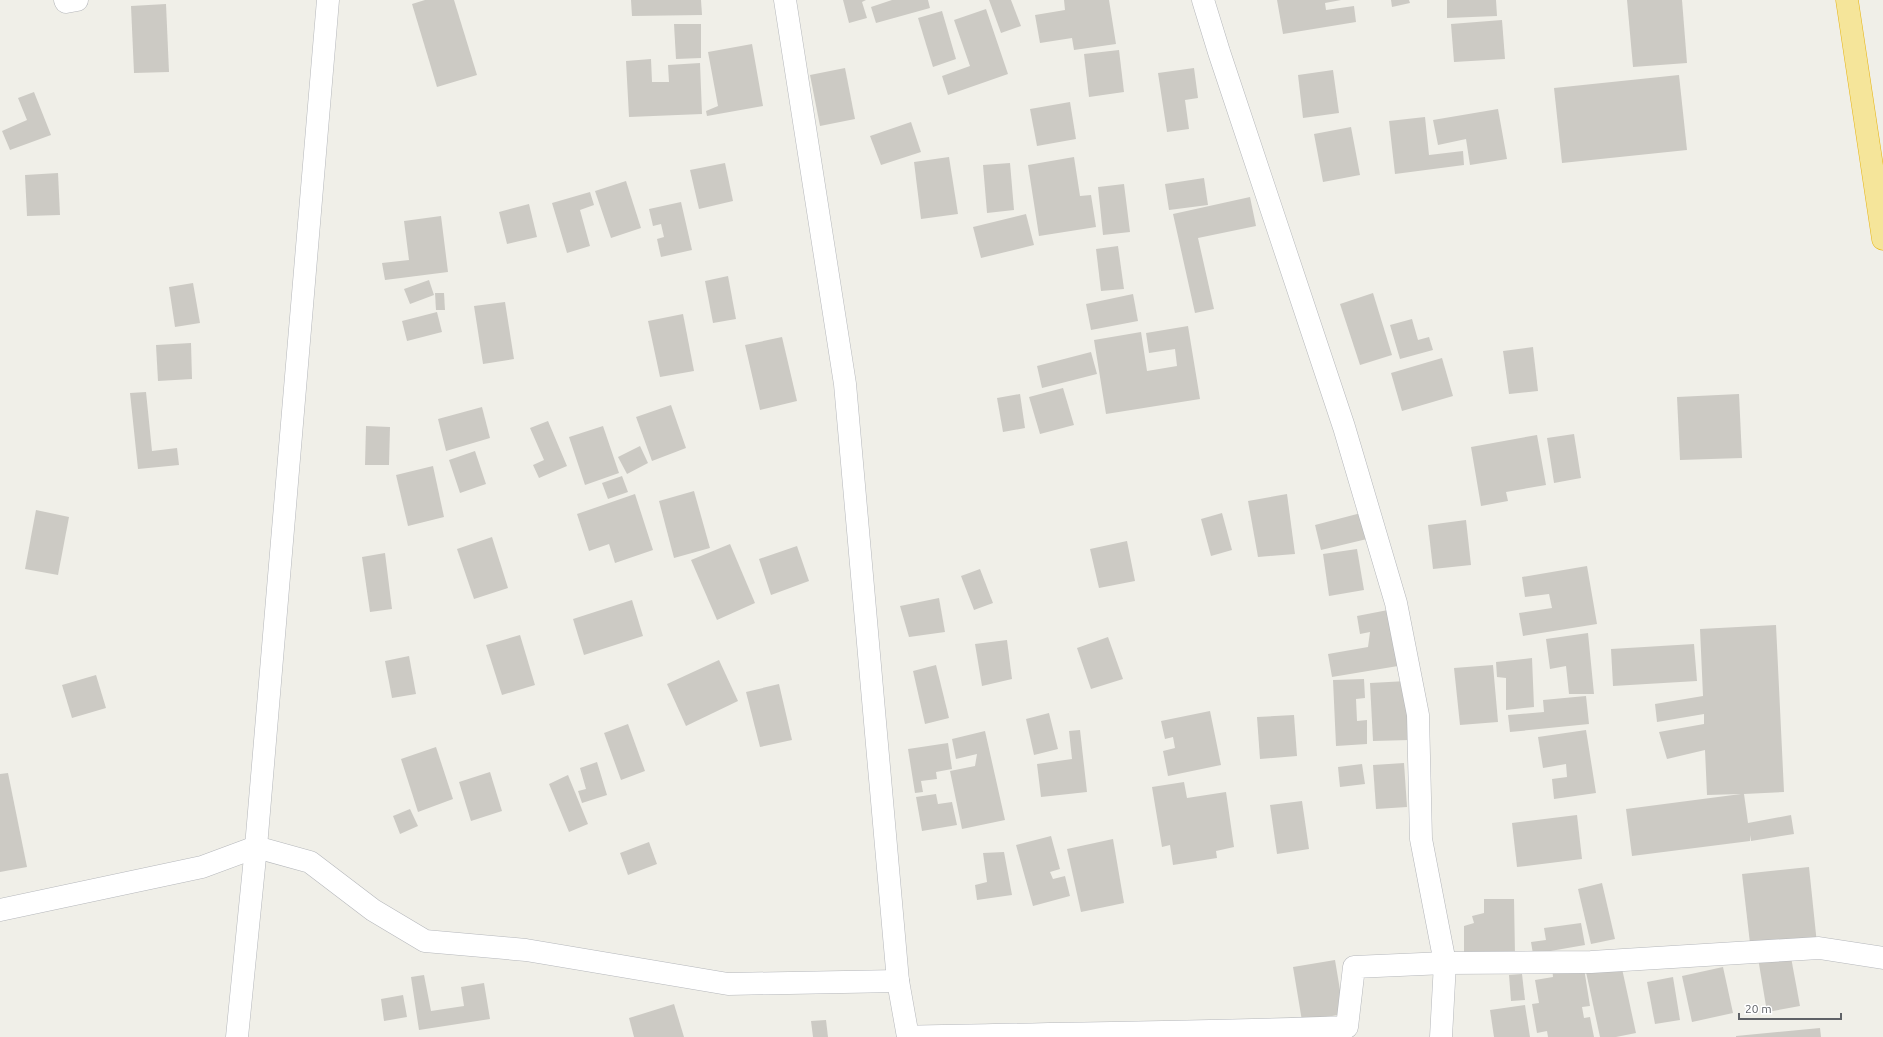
<svg xmlns="http://www.w3.org/2000/svg" width="1883" height="1037" font-family="Ubuntu,sans-serif">
<style>
.building{fill:#cccac4}
.lines{fill:none;stroke-linecap:round;stroke-linejoin:round}
.minor-casing{stroke:#b5b7bb;stroke-width:23}
.highway-casing{stroke:#e6b312;stroke-width:23}
.minor{stroke:#fff;stroke-width:22}
.highway{stroke:#f5e59a;stroke-width:22}
</style>
<rect width="100%" height="100%" fill="#f0efe8"/>
<!-- building -->
<g class="building">
<path d="M425,0H454L477,75L437,87L412,4Z"/>
<path d="M631,0H701L702,15L632,16Z"/>
<path d="M843,0H866L862,2L867,18L849,23Z"/>
<path d="M892,0H928L930,8L876,23L871,7Z"/>
<path d="M989,0H1011L1021,26L1001,33Z"/>
<path d="M1064,0H1109L1116,44L1074,50L1072,38L1040,43L1035,15L1065,10Z"/>
<path d="M1277,0H1341L1325,3L1326,10L1354,6L1356,22L1283,34Z"/>
<path d="M1391,0H1409L1410,3L1392,7Z"/>
<path d="M1447,0H1496L1497,16L1447,18Z"/>
<path d="M1627,0H1682L1687,63L1633,67Z"/>
<path d="M166,4L169,72L134,73L131,6Z"/>
<path d="M986,9L1008,74L948,95L942,76L970,66L954,20Z"/>
<path d="M942,11L956,59L933,67L918,18Z"/>
<path d="M1502,20L1505,59L1454,62L1451,24Z"/>
<path d="M674,24H701V58L676,59Z"/>
<path d="M752,44L763,106L707,116L706,111L718,106L708,52Z"/>
<path d="M1119,50L1124,92L1089,97L1084,54Z"/>
<path d="M651,59L652,82H669L668,65L700,63L702,114L629,117L626,61Z"/>
<path d="M845,68L855,119L820,126L810,75Z"/>
<path d="M1194,68L1198,98L1185,100L1189,129L1167,132L1158,73Z"/>
<path d="M1333,70L1339,113L1303,118L1298,75Z"/>
<path d="M1679,75L1687,150L1562,163L1554,88Z"/>
<path d="M34,92L51,135L10,150L2,131L27,120L18,98Z"/>
<path d="M1070,102L1076,139L1037,146L1030,109Z"/>
<path d="M1498,109L1507,159L1470,165L1466,139L1438,145L1433,120Z"/>
<path d="M1425,117L1429,155L1463,151L1464,165L1395,174L1389,121Z"/>
<path d="M911,122L921,152L881,165L870,136Z"/>
<path d="M1351,127L1360,175L1323,182L1314,134Z"/>
<path d="M949,157L958,214L921,219L914,162Z"/>
<path d="M1074,157L1080,196L1091,195L1096,227L1039,236L1028,165Z"/>
<path d="M725,163L733,201L699,209L690,170Z"/>
<path d="M1010,163L1014,210L987,213L983,165Z"/>
<path d="M58,173L60,215L27,216L25,175Z"/>
<path d="M1204,178L1208,205L1169,210L1165,184Z"/>
<path d="M626,181L641,228L611,238L595,191Z"/>
<path d="M1124,184L1130,232L1103,235L1098,187Z"/>
<path d="M590,192L594,205L580,210L590,246L567,253L552,203Z"/>
<path d="M1250,197L1256,226L1198,238L1214,309L1195,313L1173,214Z"/>
<path d="M681,202L692,250L661,257L657,239L664,237L661,224L653,226L649,209Z"/>
<path d="M529,204L537,237L507,244L499,212Z"/>
<path d="M1026,214L1034,245L981,258L973,227Z"/>
<path d="M441,216L448,272L385,280L382,263L409,260L404,221Z"/>
<path d="M1118,246L1124,289L1101,291L1096,249Z"/>
<path d="M728,276L736,319L713,323L705,281Z"/>
<path d="M429,280L434,295L410,304L404,289Z"/>
<path d="M193,283L200,323L175,327L169,287Z"/>
<path d="M435,293H444L445,310H436Z"/>
<path d="M1373,293L1392,355L1360,365L1340,304Z"/>
<path d="M1133,294L1138,321L1091,330L1086,304Z"/>
<path d="M505,302L514,359L483,364L474,306Z"/>
<path d="M437,312L442,332L407,341L402,321Z"/>
<path d="M683,314L694,371L660,377L648,321Z"/>
<path d="M1412,319L1418,340L1429,337L1433,350L1400,359L1390,325Z"/>
<path d="M1188,326L1200,399L1106,414L1094,340L1141,332L1147,371L1177,366L1175,349L1149,353L1146,333Z"/>
<path d="M782,337L797,401L760,410L745,345Z"/>
<path d="M191,343L192,379L158,381L156,345Z"/>
<path d="M1533,347L1538,391L1509,394L1503,351Z"/>
<path d="M1091,352L1097,374L1042,388L1037,366Z"/>
<path d="M1442,358L1453,396L1402,411L1391,373Z"/>
<path d="M1063,388L1074,425L1040,434L1029,397Z"/>
<path d="M146,392L152,451L177,448L179,465L138,469L130,393Z"/>
<path d="M1020,394L1025,428L1003,432L997,398Z"/>
<path d="M1739,394L1742,458L1680,460L1677,397Z"/>
<path d="M671,405L686,448L652,461L636,417Z"/>
<path d="M482,407L490,438L446,451L438,419Z"/>
<path d="M548,421L567,466L539,478L533,465L544,460L530,428Z"/>
<path d="M366,426L390,427L389,465H365Z"/>
<path d="M603,426L619,473L585,485L569,437Z"/>
<path d="M1574,434L1581,478L1554,483L1547,438Z"/>
<path d="M1537,435L1546,485L1506,492L1508,501L1481,506L1471,447Z"/>
<path d="M640,446L648,463L627,474L618,457Z"/>
<path d="M475,451L486,484L460,493L449,460Z"/>
<path d="M433,466L444,517L408,526L396,475Z"/>
<path d="M622,476L628,492L608,499L602,483Z"/>
<path d="M694,491L710,548L674,558L659,501Z"/>
<path d="M635,494L653,550L615,563L609,544L589,551L577,514Z"/>
<path d="M1287,494L1295,554L1258,557L1248,501Z"/>
<path d="M36,510L69,517L58,575L25,569Z"/>
<path d="M1222,513L1232,550L1211,556L1201,519Z"/>
<path d="M1361,513L1367,539L1321,550L1315,525Z"/>
<path d="M1466,520L1471,565L1433,569L1428,525Z"/>
<path d="M492,537L508,588L474,599L457,549Z"/>
<path d="M1127,541L1135,581L1099,588L1090,549Z"/>
<path d="M730,544L755,603L717,620L691,560Z"/>
<path d="M797,546L809,581L771,595L759,559Z"/>
<path d="M1357,549L1364,590L1329,596L1323,554Z"/>
<path d="M385,553L392,609L370,612L362,557Z"/>
<path d="M1587,566L1597,624L1523,636L1519,613L1552,608L1549,594L1525,597L1522,577Z"/>
<path d="M980,569L993,603L974,610L961,576Z"/>
<path d="M939,598L945,632L909,637L900,606Z"/>
<path d="M632,600L643,636L584,655L573,619Z"/>
<path d="M1388,610L1398,666L1332,677L1328,654L1368,647L1370,632L1360,634L1357,616Z"/>
<path d="M1776,625L1784,792L1744,794L1748,823L1791,815L1794,834L1751,841L1750,835V841L1632,856L1626,809L1741,794L1707,795L1705,750L1667,759L1659,732L1704,724V714L1657,722L1655,704L1703,696L1700,629Z"/>
<path d="M1588,633L1594,694H1569L1566,666L1550,669L1546,639Z"/>
<path d="M520,635L535,685L502,695L486,645Z"/>
<path d="M1108,637L1123,679L1091,689L1077,648Z"/>
<path d="M1007,640L1012,679L982,686L975,644Z"/>
<path d="M1694,644L1697,681L1613,686L1611,649Z"/>
<path d="M409,656L416,694L392,698L385,661Z"/>
<path d="M1532,658L1534,707L1506,710V678L1497,677L1496,662Z"/>
<path d="M719,660L738,701L686,726L667,684Z"/>
<path d="M936,665L949,718L925,724L913,671Z"/>
<path d="M1493,665L1498,722L1460,725L1454,668Z"/>
<path d="M96,675L106,708L72,718L62,685Z"/>
<path d="M1364,679L1365,698L1356,699L1357,721L1367,720V744L1336,746L1333,680Z"/>
<path d="M1407,681L1410,740L1373,741L1370,683Z"/>
<path d="M779,684L792,740L760,747L746,692Z"/>
<path d="M1586,696L1589,724L1510,732L1508,715L1544,712L1543,700Z"/>
<path d="M1210,711L1221,765L1168,776L1163,751L1175,748L1173,737L1165,739L1161,721Z"/>
<path d="M1049,713L1058,749L1034,755L1026,719Z"/>
<path d="M1294,715L1297,756L1260,759L1257,717Z"/>
<path d="M628,724L645,771L621,780L604,733Z"/>
<path d="M1080,730L1087,792L1041,797L1037,764L1072,759L1069,731Z"/>
<path d="M1586,730L1596,793L1554,799L1552,779L1567,777L1566,764L1543,768L1538,737Z"/>
<path d="M985,731L1005,820L962,829L950,771L975,766L977,754L956,759L952,739Z"/>
<path d="M948,743L952,769L936,772L937,779L921,781L923,792L915,793L908,749Z"/>
<path d="M436,747L453,799L418,812L401,759Z"/>
<path d="M597,762L607,795L582,803L578,791L586,789L580,768Z"/>
<path d="M1404,763L1407,807L1376,809L1373,765Z"/>
<path d="M1362,764L1365,784L1340,787L1338,767Z"/>
<path d="M490,772L502,811L471,821L459,782Z"/>
<path d="M8,773L27,867L0,872V774Z"/>
<path d="M568,775L588,824L569,832L549,784Z"/>
<path d="M1184,782L1187,798L1226,792L1234,847L1216,851L1217,858L1173,865L1170,845L1162,847L1152,787Z"/>
<path d="M936,794L938,804L952,802L957,825L922,831L916,797Z"/>
<path d="M1302,801L1309,849L1277,854L1270,805Z"/>
<path d="M410,809L418,826L400,834L393,816Z"/>
<path d="M1577,815L1582,859L1517,867L1512,823Z"/>
<path d="M1051,836L1060,869L1050,872L1053,879L1065,876L1070,896L1033,906L1016,845Z"/>
<path d="M1113,839L1124,903L1081,912L1067,849Z"/>
<path d="M649,842L657,864L628,875L620,853Z"/>
<path d="M1004,852L1012,895L977,900L975,885L987,882L983,853Z"/>
<path d="M1809,867L1817,944L1751,952L1742,874Z"/>
<path d="M1602,883L1615,939L1591,944L1578,889Z"/>
<path d="M1484,899H1514L1515,955L1464,956V926L1474,923L1472,916L1484,913Z"/>
<path d="M1581,923L1585,945L1533,954L1531,942L1546,940L1544,928Z"/>
<path d="M1790,952L1800,1006L1767,1012L1758,958Z"/>
<path d="M1335,960L1344,1014L1302,1021L1293,967Z"/>
<path d="M1583,962L1590,1006L1582,1007L1584,1018L1590,1017L1594,1037H1548L1547,1031L1537,1033L1532,1004L1539,1003L1535,980L1553,977L1552,967Z"/>
<path d="M1621,964L1636,1033L1616,1037H1600L1586,972Z"/>
<path d="M1723,967L1733,1013L1692,1022L1682,976Z"/>
<path d="M1522,974L1525,1000L1511,1001L1509,975Z"/>
<path d="M424,975L431,1011L464,1006L461,987L484,983L490,1019L419,1030L411,977Z"/>
<path d="M1673,977L1680,1020L1655,1024L1647,982Z"/>
<path d="M403,995L407,1017L384,1021L381,999Z"/>
<path d="M674,1004L684,1037H634L629,1018Z"/>
<path d="M1525,1005L1530,1037H1494L1490,1010Z"/>
<path d="M826,1020L828,1037H813L811,1021Z"/>
<path d="M1820,1028L1821,1037H1736V1036Z"/>
</g>
<g class="lines">
<defs>
<g id="minor">
<path d="M65,0L66,2L77,0"/>
<path d="M785,0L845,384L898,981L908,1037"/>
<path d="M1203,0L1219,52L1344,427L1396,603L1418,715L1421,839L1445,963L1441,1037"/>
<path d="M0,910L202,867L256,847L310,862L373,910L425,941L526,950L728,984L898,981"/>
<path d="M237,1037L256,847L328,0"/>
<path d="M908,1037C1054,1033 1201,1033 1347,1027L1354,967L1445,963L1591,962L1819,948L1883,958"/>
</g>
<path id="highway" d="M1847,0L1883,239"/>
</defs>
<!-- minor casing -->
<use href="#minor" class="minor-casing"/>
<!-- highway casing -->
<use href="#highway" class="highway-casing"/>
<!-- minor -->
<use href="#minor" class="minor"/>
<!-- highway -->
<use href="#highway" class="highway"/>
</g>
<!-- scale -->
<path d="M1739 1013v6h102v-6" fill="none" stroke="#5f6267" stroke-width="2"/>
<text x="1745" y="1013" font-size="12" fill="#5f6267" stroke="#ffffff" stroke-width="3" paint-order="stroke">20 m</text>
</svg>
